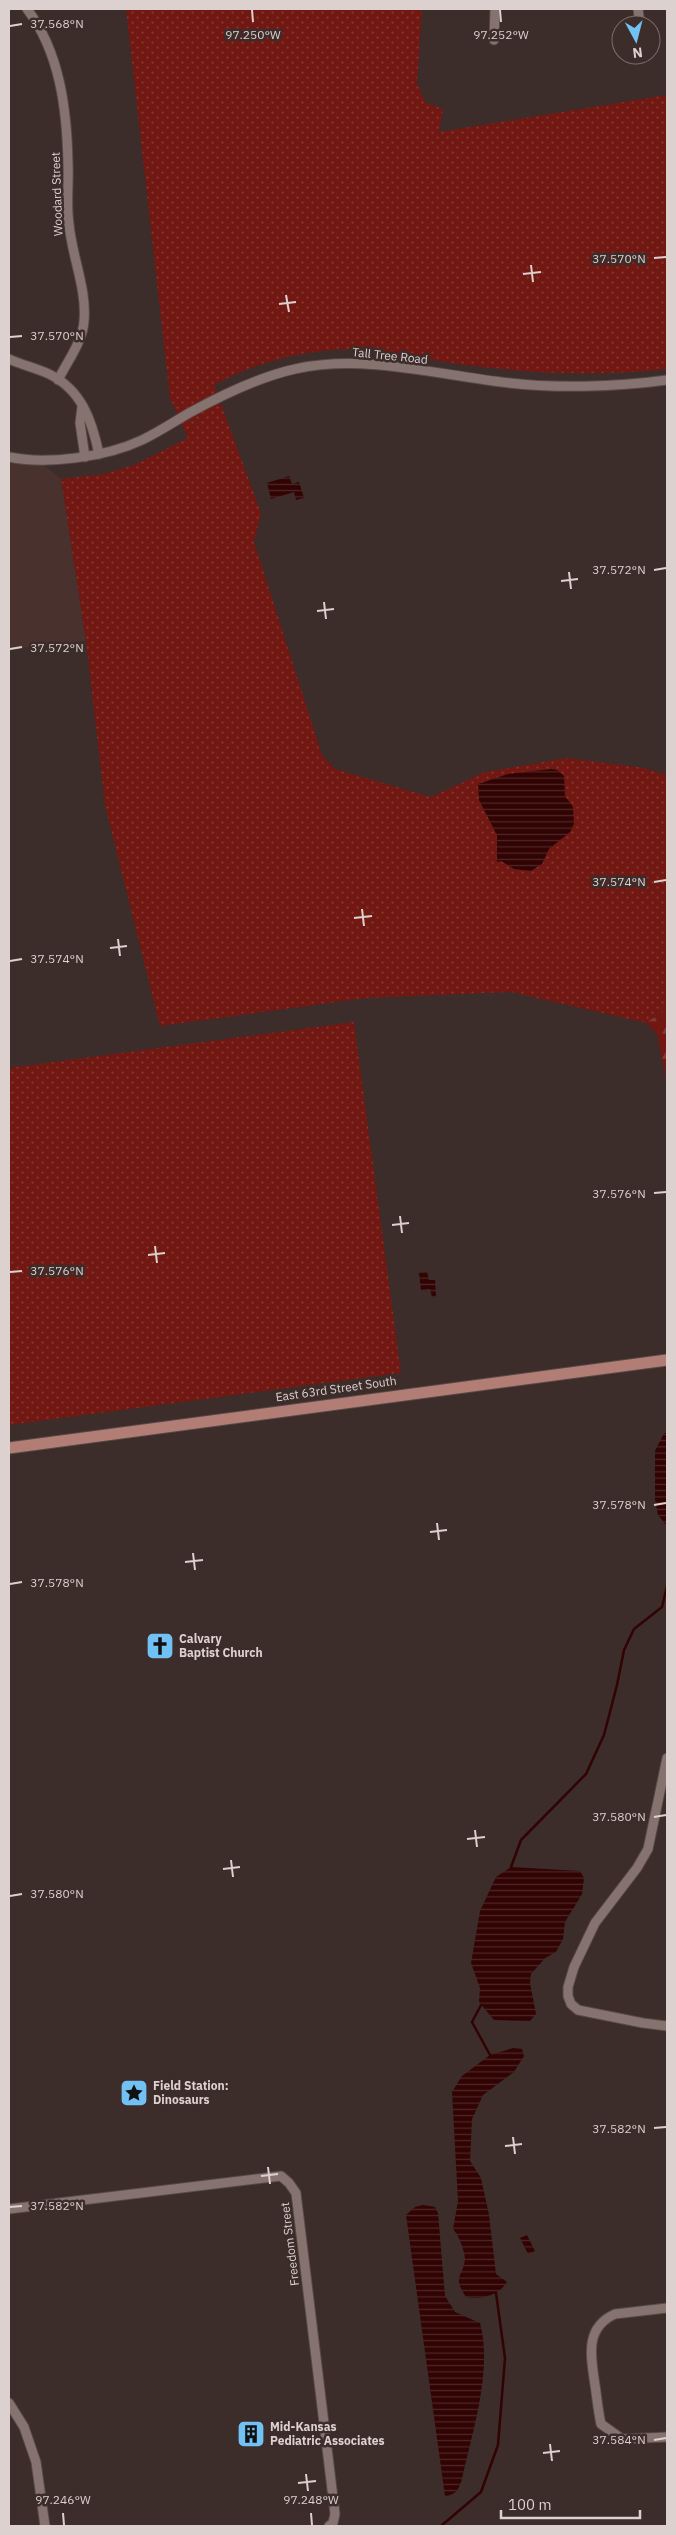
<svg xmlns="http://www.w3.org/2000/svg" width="676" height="2535" font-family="'IBM Plex Sans',sans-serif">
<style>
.built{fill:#49312e}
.grass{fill:url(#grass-dots)}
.forest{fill:url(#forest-firs)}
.water{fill:url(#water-rules)}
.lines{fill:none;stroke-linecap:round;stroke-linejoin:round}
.stream{stroke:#310303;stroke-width:2.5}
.minor-casing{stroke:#574947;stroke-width:11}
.major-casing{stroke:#574947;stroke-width:13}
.minor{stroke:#867370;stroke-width:9}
.major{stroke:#b27d75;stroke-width:11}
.ticks{fill:none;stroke:#dcd1cf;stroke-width:2}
.labels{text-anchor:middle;stroke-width:5;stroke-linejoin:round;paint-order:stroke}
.street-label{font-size:12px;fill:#dcd1cf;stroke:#3c2c2a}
.poi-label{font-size:12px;font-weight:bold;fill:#dcd1cf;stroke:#3c2c2a;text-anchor:start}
.ticks-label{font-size:12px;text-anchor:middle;fill:#dcd1cf;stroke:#3c2c2a;stroke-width:5;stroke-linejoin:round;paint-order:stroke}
</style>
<defs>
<pattern id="grass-dots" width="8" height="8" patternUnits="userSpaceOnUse" patternTransform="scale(1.25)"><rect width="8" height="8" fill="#711813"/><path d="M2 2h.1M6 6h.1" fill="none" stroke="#853934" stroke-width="1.8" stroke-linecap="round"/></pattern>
<pattern id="forest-firs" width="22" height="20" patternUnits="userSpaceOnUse" patternTransform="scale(1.25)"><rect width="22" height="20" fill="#711813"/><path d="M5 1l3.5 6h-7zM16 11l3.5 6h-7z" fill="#853934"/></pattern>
<pattern id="water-rules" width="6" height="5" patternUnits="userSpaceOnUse" patternTransform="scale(1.25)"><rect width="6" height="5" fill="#310303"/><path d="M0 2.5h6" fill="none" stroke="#4e2727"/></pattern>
</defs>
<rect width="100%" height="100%" fill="#3c2c2a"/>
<!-- built -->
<path class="built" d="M9,455L36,459L61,479L86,641L9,649Z"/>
<!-- grass -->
<g class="grass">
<path d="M126,9L422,10L417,83L425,102L443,109L439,132L667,95V369C603,376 537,374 474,366C445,363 416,356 387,352C329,343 266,357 214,385L261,513L254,542L322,755L335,769L431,797L485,772L567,758L644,768L667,775V1009L646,1023L511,992L366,998L160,1026L105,805L86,641L61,479L104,474L134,465L188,438L170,398Z"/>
<path d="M354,1022L401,1373L9,1425V1068Z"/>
</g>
<!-- forest -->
<path class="forest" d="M667,1009V1085L657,1034L646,1023Z"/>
<!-- water -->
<g class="water">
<path d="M289,476L292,484L299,482L304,498L296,500L294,492L271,499L267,483Z"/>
<path d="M551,769L557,770L564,776L565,796L573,807L574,824L570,832L549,849L542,864L531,871L514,869L501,861L497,862V835L479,800L478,784L508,774Z"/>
<path d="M427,1272L429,1280H435L436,1296L432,1297L430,1289L421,1290L419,1273Z"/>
<path d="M664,1433H667V1526L658,1515L655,1499V1451Z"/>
<path d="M511,1867L580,1871L584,1878L582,1894L565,1922L563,1939L556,1952L545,1958L531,1974L530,1983L536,2014L530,2021L494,2020L479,2002L480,1988L471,1963L480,1911L496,1877Z"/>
<path d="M513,2048L522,2049L524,2056L514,2072L483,2095L472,2119L470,2161L481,2178L489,2215L496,2274L507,2282C498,2296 481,2300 466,2297C452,2276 463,2277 465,2259C465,2251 458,2234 453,2229L458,2201L452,2092L462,2076L490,2055Z"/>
<path d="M423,2205L435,2207L438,2213L445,2296L455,2312L480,2323C493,2369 472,2433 462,2479C459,2489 456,2495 445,2496L406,2215L415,2207Z"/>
<path d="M527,2235L535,2251L528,2254L520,2238Z"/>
</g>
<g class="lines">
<!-- stream -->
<g class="stream">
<path d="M511,1867L521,1840L586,1774L604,1735L617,1685L624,1650L634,1629L662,1607L667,1586"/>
<path d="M481,2005L472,2022L490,2055"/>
<path d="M441,2526L481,2492L498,2445L505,2358L496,2293"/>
</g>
<defs>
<g id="minor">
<path d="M27,9C60,52 67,110 68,164C69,184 66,204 69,224C72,257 87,289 84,321C83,341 67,362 58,380"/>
<path d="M638,9L640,24"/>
<path d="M494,40L495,9"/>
<path d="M9,359C22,365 36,368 49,374C82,390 92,421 99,454"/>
<path d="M82,407L80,423L85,457"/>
<path d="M9,457C47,465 106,457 142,440C159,432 175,421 191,412C224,394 259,377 295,369C363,354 434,374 501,382C553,389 616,387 667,380"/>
<path d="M667,1758L648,1849L637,1868L595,1923L574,1967L568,1987V1996L571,2004L578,2010L643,2023L667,2026"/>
<path d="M9,2209L281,2176L289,2183L296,2193L335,2514L333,2523L329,2526"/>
<path d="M667,2308L615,2314C584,2328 591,2357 595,2385C597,2398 598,2411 601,2424L622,2439L667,2437"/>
<path d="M9,2403L24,2427L36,2462L45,2526"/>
</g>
<path id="major" d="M9,1448L667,1360"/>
</defs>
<!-- minor casing -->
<use href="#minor" class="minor-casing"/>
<!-- major casing -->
<use href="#major" class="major-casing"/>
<!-- minor -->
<use href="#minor" class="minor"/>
<!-- major -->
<use href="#major" class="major"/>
</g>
<!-- ticks -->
<path class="ticks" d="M252,10L253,22M500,10L501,22M10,26L22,24M654,258L666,257M531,265L533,282M523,274L541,272M286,295L289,312M279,304L296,302M10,337L22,336M654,570L666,568M569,572L571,589M561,581L578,579M324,602L326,619M317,611L334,609M10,649L22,647M654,882L666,880M362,909L364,926M354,918L372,916M118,939L120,956M110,948L127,946M10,961L22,959M654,1193L666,1192M400,1216L402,1233M392,1225L409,1223M155,1246L157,1263M148,1255L165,1253M10,1272L22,1271M654,1505L666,1503M437,1523L439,1540M430,1532L447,1530M193,1553L195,1570M185,1562L203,1560M10,1584L22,1582M654,1817L666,1815M475,1830L477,1847M467,1839L485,1837M231,1860L233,1877M223,1869L240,1867M10,1896L22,1894M654,2128L666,2127M513,2137L515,2154M505,2146L522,2144M268,2167L270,2184M261,2176L278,2174M10,2207L22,2206M654,2440L666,2438M550,2444L552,2461M543,2453L560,2451M306,2474L308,2491M298,2483L316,2481M63,2513L64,2525M311,2513L312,2525"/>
<!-- icons -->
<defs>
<symbol id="church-square" viewBox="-11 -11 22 22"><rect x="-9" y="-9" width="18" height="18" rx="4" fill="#71c1f4" stroke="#3c2c2a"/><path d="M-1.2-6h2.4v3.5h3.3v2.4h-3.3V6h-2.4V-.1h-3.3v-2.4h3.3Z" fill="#111"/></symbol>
<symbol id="sight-square" viewBox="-11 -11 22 22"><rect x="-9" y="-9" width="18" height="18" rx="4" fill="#71c1f4" stroke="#3c2c2a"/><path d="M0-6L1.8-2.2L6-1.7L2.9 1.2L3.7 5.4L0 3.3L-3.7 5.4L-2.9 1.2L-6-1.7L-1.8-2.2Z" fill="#111"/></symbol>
<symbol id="building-square" viewBox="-11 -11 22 22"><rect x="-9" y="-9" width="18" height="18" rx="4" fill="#71c1f4" stroke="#3c2c2a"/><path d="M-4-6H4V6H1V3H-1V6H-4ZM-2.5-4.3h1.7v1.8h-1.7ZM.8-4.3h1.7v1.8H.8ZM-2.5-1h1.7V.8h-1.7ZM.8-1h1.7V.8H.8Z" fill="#111"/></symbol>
</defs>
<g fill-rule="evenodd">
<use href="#church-square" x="144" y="1630" width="32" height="32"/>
<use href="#sight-square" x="118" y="2077" width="32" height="32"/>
<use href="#building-square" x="235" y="2418" width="32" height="32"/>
</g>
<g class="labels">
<!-- street labels -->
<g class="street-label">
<text transform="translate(57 194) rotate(-92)" y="4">Woodard Street</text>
<text transform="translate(390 356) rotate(6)" y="4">Tall Tree Road</text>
<text transform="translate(336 1389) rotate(-8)" y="4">East 63rd Street South</text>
<text transform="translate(290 2244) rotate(-97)" y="4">Freedom Street</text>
</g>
<!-- poi labels -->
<g class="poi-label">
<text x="179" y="1643">Calvary<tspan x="179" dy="14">Baptist Church</tspan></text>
<text x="153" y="2090">Field Station:<tspan x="153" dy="14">Dinosaurs</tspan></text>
<text x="270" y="2431">Mid-Kansas<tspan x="270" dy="14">Pediatric Associates</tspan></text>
</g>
</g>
<g class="ticks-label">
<text x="57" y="28">37.568°N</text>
<text x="501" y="39">97.252°W</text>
<text x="253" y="39">97.250°W</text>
<text x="619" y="263">37.570°N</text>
<text x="57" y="340">37.570°N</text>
<text x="619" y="574">37.572°N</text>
<text x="57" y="652">37.572°N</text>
<text x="619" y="886">37.574°N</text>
<text x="57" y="963">37.574°N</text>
<text x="619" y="1198">37.576°N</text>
<text x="57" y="1275">37.576°N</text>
<text x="619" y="1509">37.578°N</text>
<text x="57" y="1587">37.578°N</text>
<text x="619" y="1821">37.580°N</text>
<text x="57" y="1898">37.580°N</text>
<text x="619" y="2133">37.582°N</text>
<text x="57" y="2210">37.582°N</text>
<text x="619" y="2444">37.584°N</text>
<text x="63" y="2504">97.246°W</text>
<text x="311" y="2504">97.248°W</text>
</g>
<!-- border -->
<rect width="676" height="2535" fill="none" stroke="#dcd1cf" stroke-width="20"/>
<!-- north arrow -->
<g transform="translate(636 40) rotate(173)"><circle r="24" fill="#3c2c2a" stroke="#7c6e6c"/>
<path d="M0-4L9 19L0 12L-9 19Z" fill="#71c1f4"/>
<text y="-8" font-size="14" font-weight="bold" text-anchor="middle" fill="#dcd1cf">N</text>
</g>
<!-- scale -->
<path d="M501 2510v8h139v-8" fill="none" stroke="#dcd1cf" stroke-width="2.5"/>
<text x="508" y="2510" font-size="15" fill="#dcd1cf" stroke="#3c2c2a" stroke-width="4" paint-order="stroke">100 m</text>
</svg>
